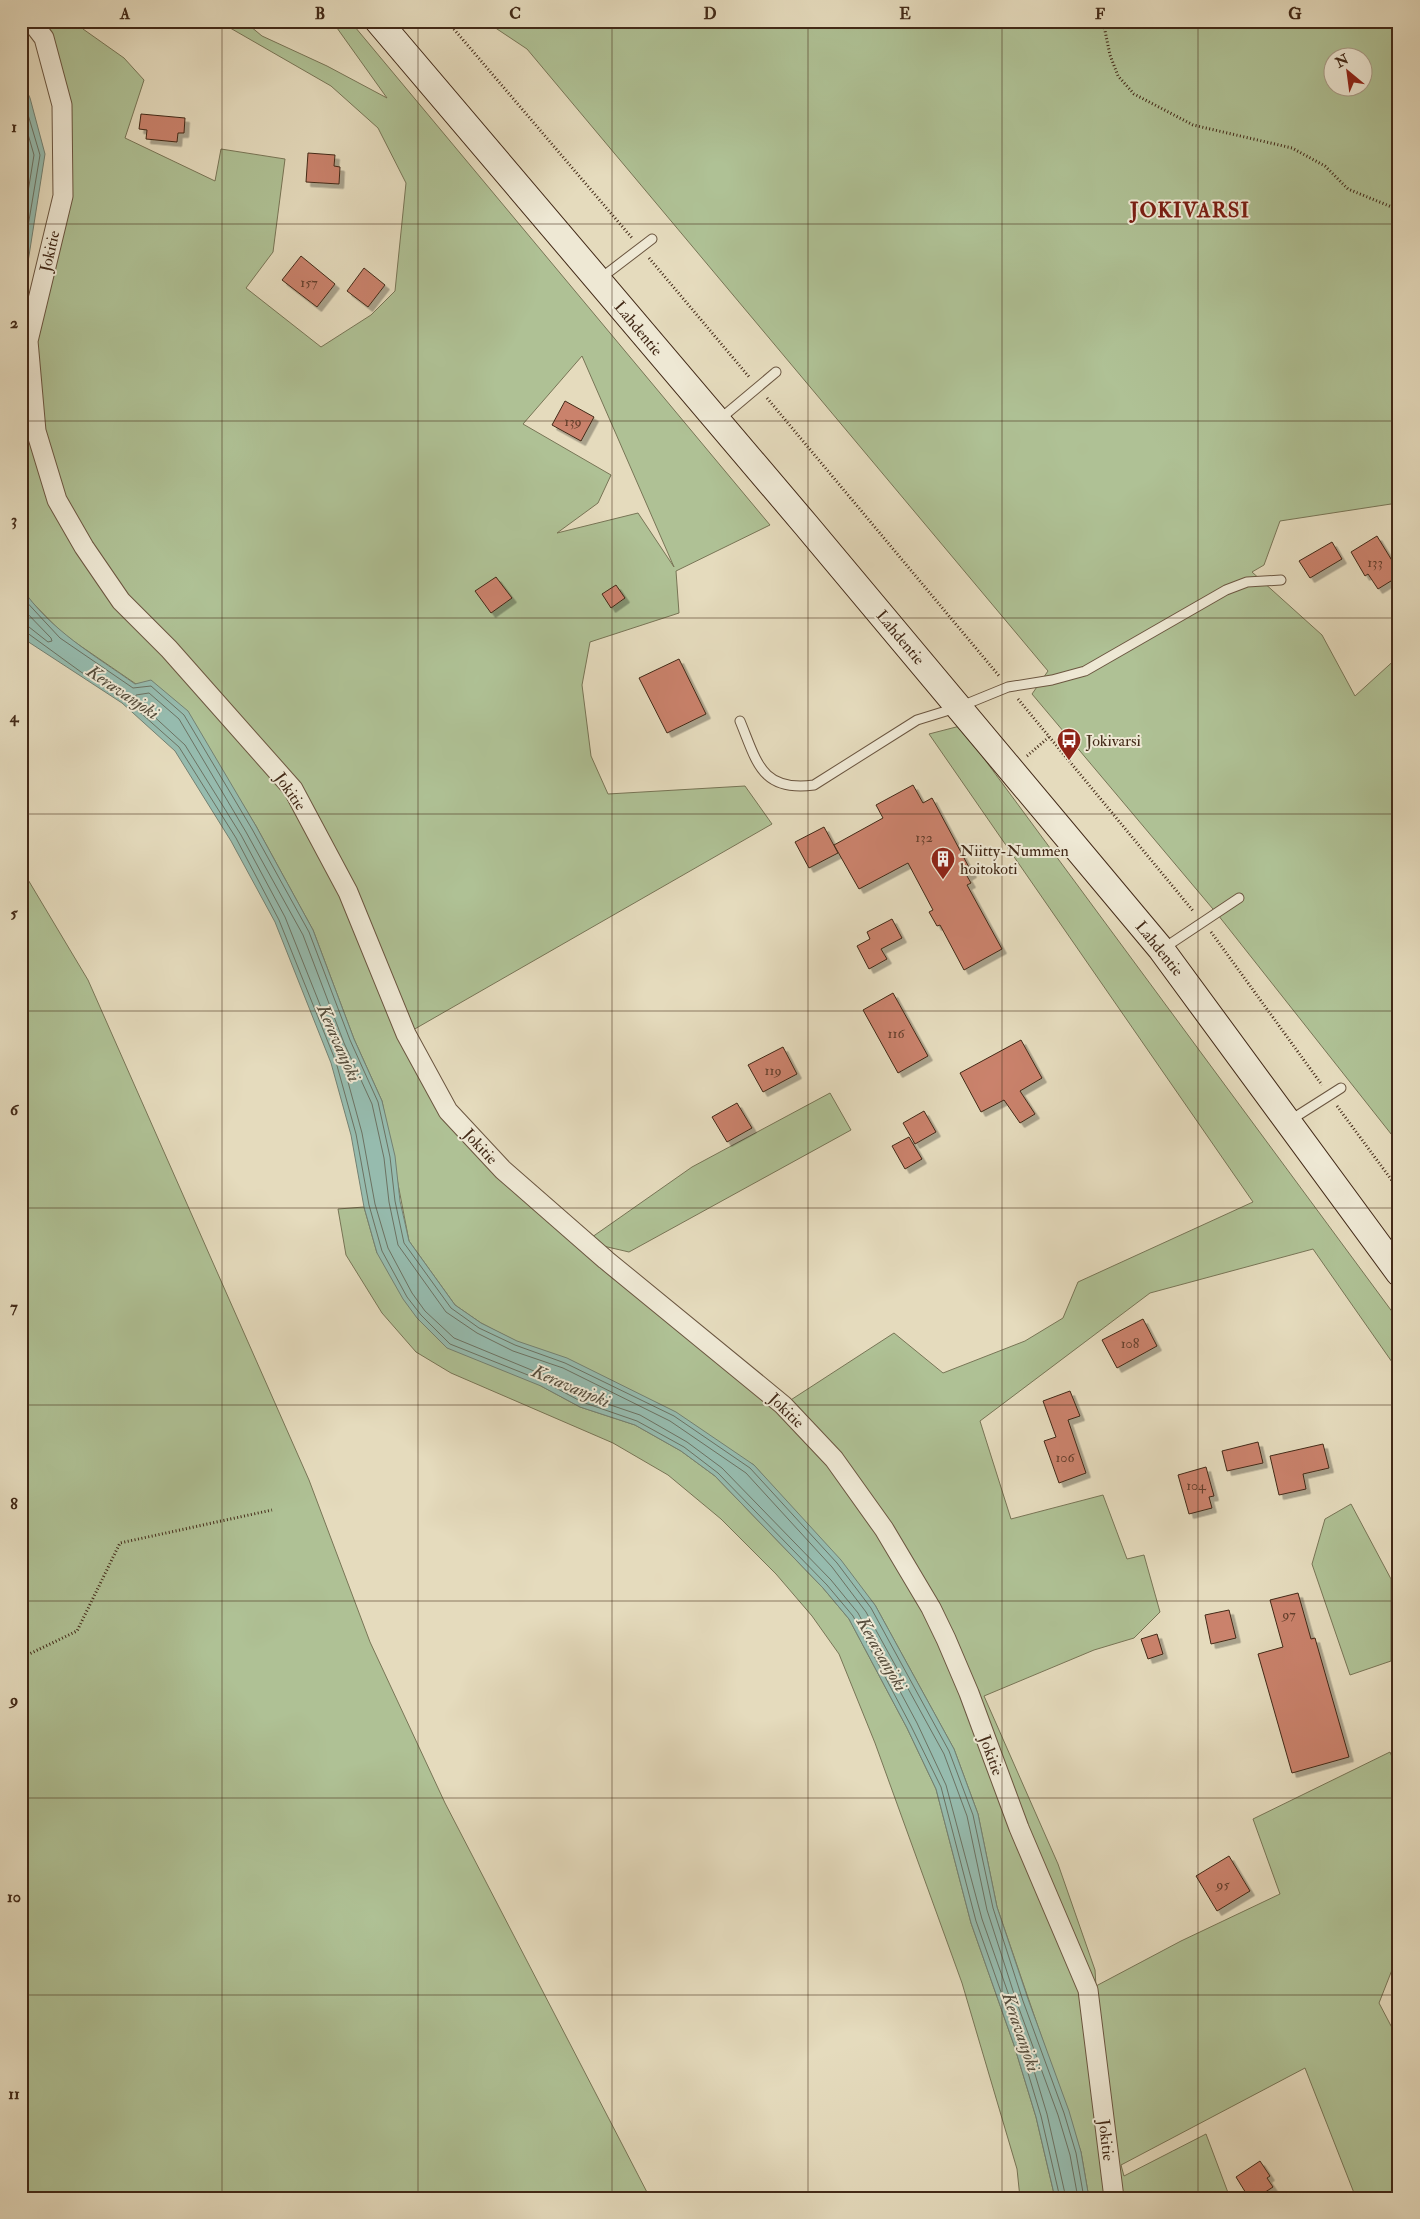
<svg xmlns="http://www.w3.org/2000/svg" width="1420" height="2219" font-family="'IM FELL Double Pica',serif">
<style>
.green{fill:#afc195;stroke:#787556;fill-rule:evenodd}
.water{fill:#96bbae;stroke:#748172}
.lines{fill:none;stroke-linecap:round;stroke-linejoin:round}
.shore{stroke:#6c7262;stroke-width:1}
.building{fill:#ca826c;stroke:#422917;filter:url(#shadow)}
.service-casing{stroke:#6b5640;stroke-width:11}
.minor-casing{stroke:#6b5640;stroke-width:21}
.secondary-casing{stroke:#422917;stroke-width:28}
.path{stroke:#422917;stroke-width:3;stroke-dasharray:1 2.5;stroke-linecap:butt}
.service{stroke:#eee8d4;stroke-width:9}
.minor{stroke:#eee8d4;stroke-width:19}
.secondary{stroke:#eee8d4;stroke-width:26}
.grid{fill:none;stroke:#422917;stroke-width:1;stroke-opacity:0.55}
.labels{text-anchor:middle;stroke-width:4;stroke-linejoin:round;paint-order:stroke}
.number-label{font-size:14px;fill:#643f2c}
.street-label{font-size:16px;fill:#422917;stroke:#eee8d4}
.poi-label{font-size:16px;fill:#422917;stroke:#eee8d4;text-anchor:start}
.water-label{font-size:18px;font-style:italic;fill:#574e3d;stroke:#eee8d4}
.district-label{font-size:21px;font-weight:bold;letter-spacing:1px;fill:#7a1f14;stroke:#eee8d4}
.neatline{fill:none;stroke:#422917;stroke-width:2}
.grid-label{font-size:16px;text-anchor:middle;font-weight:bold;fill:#422917}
</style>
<defs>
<filter id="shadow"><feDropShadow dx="4.5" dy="4.5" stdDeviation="0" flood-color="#0004"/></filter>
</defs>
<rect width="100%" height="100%" fill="#e5dbbd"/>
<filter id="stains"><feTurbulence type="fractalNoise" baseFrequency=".004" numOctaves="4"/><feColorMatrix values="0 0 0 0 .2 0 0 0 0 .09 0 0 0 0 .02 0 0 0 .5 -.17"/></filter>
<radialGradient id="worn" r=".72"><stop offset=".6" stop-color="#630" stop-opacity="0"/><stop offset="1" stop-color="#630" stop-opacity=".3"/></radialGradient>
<!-- green -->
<g class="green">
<path d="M31,21H88L83,29L124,58L144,80L125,138L215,181L221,149L285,159L273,252L246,288L321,347L371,315L395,291L406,183L378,128L331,86L218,21H244L262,36L327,66L387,98L332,21H350L770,525L676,571L679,613L590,642L582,685L591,756L608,794L745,786L772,824L406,1034L448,1111L585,1242L692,1167L830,1093L851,1130L629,1252L586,1242L783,1405L894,1333L943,1373L1025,1341L1063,1318L1078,1282L1253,1202L929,734L960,726L1399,1321V1372L1313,1249L1150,1293L980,1421L1011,1519L1103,1495L1127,1559L1144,1555L1160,1612L1134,1638L1094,1650L984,1696L1058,1864L1095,1970L1096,1986L1181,1941L1280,1894L1253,1819L1390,1752L1399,1774V1952L1379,2003L1399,2041V2198H1356L1305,2068L1121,2165L1124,2176L1206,2134L1230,2198H1089L1081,2152L997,1907L978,1814L954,1749L875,1605L754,1465L481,1323L455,1305L409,1241L382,1101L354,1039L313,930L256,826L225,776L136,684L63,634L28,598L21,587V373L31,370L63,195L62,105ZM582,356L674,567L638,513L557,533L598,503L611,475L523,424Z"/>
<path d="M485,21H1399V513L1391,504L1280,521L1264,565L1252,572L1322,635L1355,696L1399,656V1144L1218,915L1032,694L1048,671L527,49ZM1332,58H1362V88H1332Z"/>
<path d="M21,868L88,980L309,1480L370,1642L445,1803L650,2198H21Z"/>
<path d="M364,1207L377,1253L541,1386L580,1407L635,1425L681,1451L715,1476L823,1588L849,1619L907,1728L936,1789L971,1923L1014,2045L1036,2117L1055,2198H1020L1017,2169L962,1983L875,1743L839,1654L812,1616L776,1574L721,1519L668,1475L613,1443L451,1373L416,1352L382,1313L346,1255L338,1209Z"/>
<path d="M1351,1504L1391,1579V1661L1350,1675L1312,1564L1325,1519Z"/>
</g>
<!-- water -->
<g class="water">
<path d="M21,78L30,98L45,154L28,262L21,286Z"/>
<path d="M21,587C50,630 94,655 135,684L151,680L188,711L256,826L313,930L354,1039L382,1101L395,1156L400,1201L409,1241L455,1305L481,1323L517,1341L567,1358L676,1412L754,1465L841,1560L875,1605L954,1749L978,1814L997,1907L1028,1999L1069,2111L1081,2152L1089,2198H1055L1036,2117L1014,2045L971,1923L936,1789L907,1728L849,1619L823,1588L715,1476L681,1451L635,1425L580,1407L541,1386L447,1348L417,1318L403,1299L377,1253L364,1207L351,1135L331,1063L275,922L231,841L175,751L122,703L27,641L21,635Z"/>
</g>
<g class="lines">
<!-- shore -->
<g class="shore">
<path d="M21,91L40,155L21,268"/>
<path d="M21,110L34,155L21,235"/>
<path d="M21,137L26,155L21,188"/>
<path d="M21,596L60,638L133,688L151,686L184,715L252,829L309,932L350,1040L378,1102L390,1157L395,1201L404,1243L451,1308L479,1328L515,1345L565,1363L674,1416L750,1468L837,1563L871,1608L949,1751L973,1815L993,1908L1023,2001L1064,2113L1076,2153L1084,2198"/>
<path d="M21,607L51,638L52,641L48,642L29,627L21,625"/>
<path d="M21,632H26L81,672L125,699L179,747L236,838L279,920L336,1062L356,1134L369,1205L382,1251L407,1297L421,1315L450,1344L543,1381L582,1402L637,1421L684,1447L718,1473L827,1585L853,1616L911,1726L941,1787L976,1921L1019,2043L1041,2116L1060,2198"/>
<path d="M1066,2198L1047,2114L1025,2041L982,1919L946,1785L917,1723L858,1613L831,1580L722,1468L687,1442L640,1415L584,1396L546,1376L454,1338L425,1311L412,1293L388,1248L375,1204L362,1133L342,1060L285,917L241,835L185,745L135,699L136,695L149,693L179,719L246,832L303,935L344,1043L372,1104L384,1158L389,1202L398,1245L446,1312L477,1333L513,1351L563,1368L670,1421L746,1473L832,1567L866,1612L944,1754L967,1816L987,1910L1017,2003L1058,2115L1070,2155L1078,2198"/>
</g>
</g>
<!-- building -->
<g class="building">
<path d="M141,114L185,118L184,133H178L177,142L146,139L147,130L139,129Z"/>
<path d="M308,153L335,155L334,166L340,167L339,184L306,182Z"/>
<path d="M301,256L335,284L317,307L282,280Z"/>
<path d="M364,268L385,285L368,307L347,291Z"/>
<path d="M565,401L594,417L581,441L552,425Z"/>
<path d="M1377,536L1399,572V576L1378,589L1368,574L1365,576L1351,552Z"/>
<path d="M1332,542L1342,559L1310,578L1299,561Z"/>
<path d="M496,577L512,598L491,613L475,591Z"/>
<path d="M616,585L625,598L611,608L602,594Z"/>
<path d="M679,659L706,714L667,733L639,678Z"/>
<path d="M913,785L923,803L932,798L954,839L972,873L967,876L971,883L967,885L1002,949L964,970L940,925L937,926L929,912L933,910L908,863L859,889L834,845L883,818L876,805Z"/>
<path d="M824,827L838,853L809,868L795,842Z"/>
<path d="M892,919L902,938L881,949L887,959L869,969L857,946L870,939L867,932Z"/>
<path d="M893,993L928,1056L898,1073L863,1010Z"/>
<path d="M1021,1040L1042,1078L1020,1091L1035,1114L1020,1123L1004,1100L981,1112L960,1073Z"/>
<path d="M783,1047L797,1074L763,1092L748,1065Z"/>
<path d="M737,1103L752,1128L727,1142L712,1117Z"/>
<path d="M924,1111L936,1132L915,1144L903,1123Z"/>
<path d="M909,1137L922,1159L905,1169L892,1146Z"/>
<path d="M1143,1319L1157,1346L1117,1368L1102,1340Z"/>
<path d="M1070,1391L1080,1416L1068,1420L1086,1473L1059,1483L1044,1441L1056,1437L1043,1401Z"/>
<path d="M1258,1442L1263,1463L1227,1471L1222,1451Z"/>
<path d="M1323,1444L1329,1468L1303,1474L1306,1489L1279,1495L1270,1456Z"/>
<path d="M1206,1467L1214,1496L1209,1497L1212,1508L1189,1514L1178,1475Z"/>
<path d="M1298,1593L1311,1639L1315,1638L1349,1757L1292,1773L1258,1654L1283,1647L1270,1600Z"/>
<path d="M1229,1610L1236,1638L1211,1644L1205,1615Z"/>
<path d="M1157,1634L1163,1654L1148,1659L1141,1639Z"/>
<path d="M1229,1856L1250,1891L1217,1911L1196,1876Z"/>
<path d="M1260,2161L1270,2176L1267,2178L1273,2187L1256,2198H1249L1236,2177Z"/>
</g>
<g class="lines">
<defs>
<g id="service">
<path d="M601,278L652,239"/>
<path d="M720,419L776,372"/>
<path d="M740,721C757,762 761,792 814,785L917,720L959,707L1008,687L1052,680L1085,671L1226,590L1247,582L1281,580"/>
<path d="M1164,948L1239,898"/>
<path d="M1289,1121L1341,1088"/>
</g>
<path id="minor" d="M31,21L44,38L62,105L63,196L28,341L36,431L57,500L84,547L121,601L169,649L293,789L348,892L406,1034L448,1111L503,1170L606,1260L783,1405L834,1459L884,1529L931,1608L946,1639L969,1693L1019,1828L1088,1990L1114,2198"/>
<path id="secondary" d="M378,21L806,525L1161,949L1399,1273"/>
</defs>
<!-- service casing -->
<use href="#service" class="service-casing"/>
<!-- minor casing -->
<use href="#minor" class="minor-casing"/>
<!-- secondary casing -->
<use href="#secondary" class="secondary-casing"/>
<!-- path -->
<g class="path">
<path d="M447,21L632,238"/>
<path d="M1103,21L1110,55L1118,76L1134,94L1193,125L1292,148L1325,166L1348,189L1399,210"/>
<path d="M649,258L750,378"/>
<path d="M767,398L1000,677"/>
<path d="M1018,699L1194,912"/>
<path d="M1027,756L1049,737"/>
<path d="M1211,932L1322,1085"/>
<path d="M1337,1106L1399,1190"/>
<path d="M21,1658L77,1631L120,1543L272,1510"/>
</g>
<!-- service -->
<use href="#service" class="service"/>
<!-- minor -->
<use href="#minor" class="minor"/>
<!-- secondary -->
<use href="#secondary" class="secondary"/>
</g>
<!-- grid -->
<path class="grid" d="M222,21V2198M418,21V2198M612,21V2198M808,21V2198M1002,21V2198M1198,21V2198M21,224H1399M21,421H1399M21,618H1399M21,814H1399M21,1011H1399M21,1208H1399M21,1405H1399M21,1601H1399M21,1798H1399M21,1995H1399"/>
<!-- icons -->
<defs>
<symbol id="bus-pin" viewBox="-11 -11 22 30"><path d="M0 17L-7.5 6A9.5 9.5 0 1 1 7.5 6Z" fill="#8f2418" stroke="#eee8d4"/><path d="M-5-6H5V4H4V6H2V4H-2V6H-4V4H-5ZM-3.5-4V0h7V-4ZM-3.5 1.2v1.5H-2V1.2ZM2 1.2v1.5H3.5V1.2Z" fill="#fff"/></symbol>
<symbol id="building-pin" viewBox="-11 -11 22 30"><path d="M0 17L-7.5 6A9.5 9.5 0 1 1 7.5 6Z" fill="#8f2418" stroke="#eee8d4"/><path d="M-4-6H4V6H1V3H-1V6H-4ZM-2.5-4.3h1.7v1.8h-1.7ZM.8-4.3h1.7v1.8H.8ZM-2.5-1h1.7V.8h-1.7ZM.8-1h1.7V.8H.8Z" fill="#fff"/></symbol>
</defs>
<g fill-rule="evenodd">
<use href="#bus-pin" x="1055" y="726" width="28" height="38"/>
<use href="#building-pin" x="929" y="845" width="28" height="38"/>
</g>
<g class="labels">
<!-- number labels -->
<g class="number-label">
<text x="309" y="287">157</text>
<text x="573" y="426">139</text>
<text x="1375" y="567">133</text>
<text x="924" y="842">132</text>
<text x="896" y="1038">116</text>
<text x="773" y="1075">119</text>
<text x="1130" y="1348">108</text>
<text x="1065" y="1462">106</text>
<text x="1196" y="1490">104</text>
<text x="1289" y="1619">97</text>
<text x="1223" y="1889">95</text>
</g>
<!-- street labels -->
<g class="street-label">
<text transform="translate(49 251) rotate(-77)" y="6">Jokitie</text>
<text transform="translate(639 328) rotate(50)" y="6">Lahdentie</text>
<text transform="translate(901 637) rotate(50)" y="6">Lahdentie</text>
<text transform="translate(291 791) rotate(55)" y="6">Jokitie</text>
<text transform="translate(1160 948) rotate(51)" y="6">Lahdentie</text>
<text transform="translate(481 1146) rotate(47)" y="6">Jokitie</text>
<text transform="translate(787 1410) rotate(44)" y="6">Jokitie</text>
<text transform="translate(992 1755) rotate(70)" y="6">Jokitie</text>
<text transform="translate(1107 2140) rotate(83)" y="6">Jokitie</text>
</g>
<!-- poi labels -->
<g class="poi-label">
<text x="1086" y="746">Jokivarsi</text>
<text x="960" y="856">Niitty-Nummen<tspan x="960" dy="18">hoitokoti</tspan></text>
</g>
<!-- water labels -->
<g class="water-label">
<text transform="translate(123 692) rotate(34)" y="6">Keravanjoki</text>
<text transform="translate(339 1043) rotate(66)" y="6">Keravanjoki</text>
<text transform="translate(571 1386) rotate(23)" y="6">Keravanjoki</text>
<text transform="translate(882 1654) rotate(60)" y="6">Keravanjoki</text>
<text transform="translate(1021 2032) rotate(71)" y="6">Keravanjoki</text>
</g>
<!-- district labels -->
<g class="district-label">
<text x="1190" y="217">JOKIVARSI</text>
</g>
</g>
<!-- margin -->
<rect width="1420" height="2219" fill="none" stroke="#e5dbbd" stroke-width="55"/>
<!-- north arrow -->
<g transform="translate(1348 72) rotate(331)"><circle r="24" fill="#eee8d4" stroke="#a99c88"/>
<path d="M0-4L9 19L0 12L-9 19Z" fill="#8f2418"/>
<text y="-8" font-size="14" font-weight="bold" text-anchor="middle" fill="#422917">N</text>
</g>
<rect x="28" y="28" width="1364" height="2164" class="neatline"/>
<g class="grid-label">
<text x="125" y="19">A</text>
<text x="320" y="19">B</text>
<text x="515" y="19">C</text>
<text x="710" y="19">D</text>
<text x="905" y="19">E</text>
<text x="1100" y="19">F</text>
<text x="1295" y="19">G</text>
<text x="14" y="132">1</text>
<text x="14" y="328">2</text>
<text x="14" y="525">3</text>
<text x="14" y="722">4</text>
<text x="14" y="918">5</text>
<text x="14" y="1115">6</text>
<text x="14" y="1312">7</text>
<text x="14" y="1509">8</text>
<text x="14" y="1705">9</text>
<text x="14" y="1902">10</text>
<text x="14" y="2099">11</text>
</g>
<rect width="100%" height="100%" filter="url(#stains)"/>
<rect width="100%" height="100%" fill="url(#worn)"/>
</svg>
